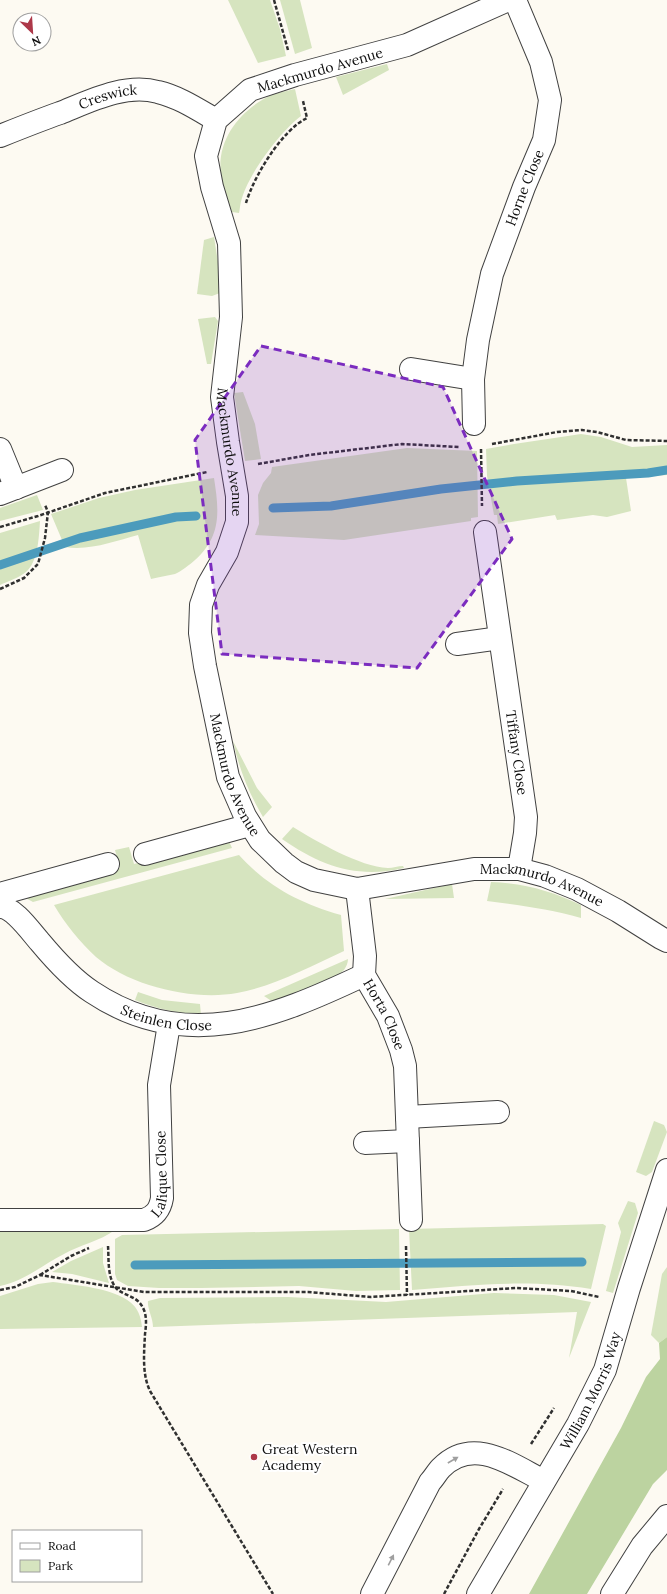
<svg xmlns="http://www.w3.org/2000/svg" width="667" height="1594" font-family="Lora,serif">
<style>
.green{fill:#d6e4bf}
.forest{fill:#bcd3a0}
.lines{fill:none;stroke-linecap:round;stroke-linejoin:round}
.stream{stroke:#4c9bbc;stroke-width:9}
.minor-casing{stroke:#414141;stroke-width:24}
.path{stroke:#303030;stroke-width:2.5;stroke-dasharray:4 2;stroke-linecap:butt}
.minor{stroke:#fff;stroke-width:22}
.oneway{fill:#9f9f9f}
.marked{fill:#7b2cbf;fill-opacity:0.2;stroke:#7b2cbf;stroke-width:3;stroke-dasharray:8 5;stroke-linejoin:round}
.poi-dot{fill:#ad3849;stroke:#fff;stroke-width:1.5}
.labels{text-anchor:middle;stroke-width:4;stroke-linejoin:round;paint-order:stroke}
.street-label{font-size:14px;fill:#0e0e0e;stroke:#fff}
.poi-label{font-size:14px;fill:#0e0e0e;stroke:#fff;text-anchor:start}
</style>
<rect width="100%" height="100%" fill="#fdfaf2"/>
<!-- green -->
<g class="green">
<path d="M228,0H270L280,29L286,56L258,63Z"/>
<path d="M280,0H300L312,48L295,54Z"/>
<path d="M387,64L389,70L343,95L336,77Z"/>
<path d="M295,89L301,116C280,132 250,172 242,198C240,203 240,209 239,213L232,212C228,200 222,187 221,174C216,138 243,107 274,94C280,92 288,91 295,89Z"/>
<path d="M214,237L220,275V293L212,296L197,294L204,240Z"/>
<path d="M215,317L218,321L211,364H207L198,319Z"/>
<path d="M243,392L255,424L261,459L245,461L234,393Z"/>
<path d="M581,434L601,437L632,447L667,445V475L626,478L631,511L607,517L593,515L557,520L555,515L498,524L497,515H494L487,476L486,449L514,444Z"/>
<path d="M407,448L477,451L478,517L471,518V521L344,540L255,535L259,524L258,495L263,483L271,473L272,467Z"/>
<path d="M214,478C219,510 222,536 195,560C189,565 182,571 175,574C167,576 158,577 151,579L138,535C115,541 90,551 65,547L51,514L99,498L135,490Z"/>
<path d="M37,495L43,510L0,521V508Z"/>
<path d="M40,521C39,537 38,562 26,572C19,578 8,581 0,585V533Z"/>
<path d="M233,741L257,788L272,807L263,817C248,792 239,768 233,741Z"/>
<path d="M293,827C316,841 360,867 388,868C393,868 398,866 403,866L404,868C357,879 321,866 282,839Z"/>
<path d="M228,839L232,848L33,902L22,896L120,868L115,850L129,847L134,864Z"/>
<path d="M239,855C268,887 300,903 341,915L344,951C309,967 275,986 237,993C193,1001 130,986 96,957C80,942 65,924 54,905Z"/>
<path d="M491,882C523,883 552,891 581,905V918C550,909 519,905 487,901Z"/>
<path d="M452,884L454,898L385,899Z"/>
<path d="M348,959C348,963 346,967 344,970C333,982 292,997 276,1004L264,996Z"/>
<path d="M138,992L162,1000L200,1004L201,1015C177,1013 157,1009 135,1000Z"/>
<path d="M654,1121L664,1125L667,1132L652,1172L646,1176L636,1172Z"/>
<path d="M628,1201L635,1203L638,1213L613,1293L606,1291L621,1232L618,1223Z"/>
<path d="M603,1224L606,1226L591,1289C528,1279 475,1285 412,1290L409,1229Z"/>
<path d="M399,1229L400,1290L356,1291L299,1286L201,1288H159L128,1286L117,1280L115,1274V1239L122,1235Z"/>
<path d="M0,1230H115C100,1241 80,1245 64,1254C42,1265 25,1281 0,1286Z"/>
<path d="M103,1247V1263L109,1283L72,1274L52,1272L71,1261Z"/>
<path d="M667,1267V1337L659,1343L651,1335L662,1274Z"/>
<path d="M53,1282C75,1285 113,1288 130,1302C138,1308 141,1317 142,1327L0,1329V1296L38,1284Z"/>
<path d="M494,1293L554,1295L591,1302L569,1358L577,1312L153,1327C153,1318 147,1308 148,1301L160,1298L288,1297L386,1302Z"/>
</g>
<!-- forest -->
<path class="forest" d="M667,1337V1470L653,1484L587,1594H529L621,1428L646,1377L660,1359L659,1343Z"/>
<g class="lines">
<!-- stream -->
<g class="stream">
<path d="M273,508L331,506L441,489L517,481L648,473L667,470"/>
<path d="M0,565L80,538L176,517L196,516"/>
<path d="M135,1265L582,1262"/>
</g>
<defs>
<g id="minor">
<path id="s1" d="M508,0L407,45L295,75L250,90L216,120L206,156L212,187L229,243L231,317L222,397L228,442L237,496V522L227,552L208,585L201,605L200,633L205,666L228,777L245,816L260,840L284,863L296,872L314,880L357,889L474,869H519L545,876L577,889L618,911L661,938L667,941"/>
<path id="s2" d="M0,136C20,128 40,120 60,113C90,101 125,83 158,92C179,97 197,109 216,120"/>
<path d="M411,369L473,379"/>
<path id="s3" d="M474,424L473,379L478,340L492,274L524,187L544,140L550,100L541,62L515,0"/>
<path d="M0,449L16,488"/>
<path d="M0,494L62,470"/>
<path id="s4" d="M485,532L526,817L525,833L519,869"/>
<path d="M457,644L500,638"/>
<path d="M145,854L250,825"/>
<path id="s5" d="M357,889L365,956L364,975L388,1016L401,1050L405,1066L411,1220"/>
<path d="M0,894L108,864"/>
<path id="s6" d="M0,907C14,907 31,932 40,942C55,960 72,979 92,992C185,1054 273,1018 364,975"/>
<path d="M407,1117L498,1112"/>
<path d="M365,1143L408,1141"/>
<path id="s7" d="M0,1220H144C155,1216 160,1210 162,1198L159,1085L169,1024"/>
<path d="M372,1594L430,1482C434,1478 437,1472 441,1468C473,1435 512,1465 544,1481"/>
<path id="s8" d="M478,1594L578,1424L605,1370L629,1288L667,1170"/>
<path d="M612,1594L642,1546L667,1516"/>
</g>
</defs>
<!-- minor casing -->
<use href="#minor" class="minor-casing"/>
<!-- path -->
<g class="path">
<path d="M274,0L288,50"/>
<path d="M246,203C254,176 282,130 307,118L303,101"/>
<path d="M492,444L557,432L582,430L597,432L626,440L667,441"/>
<path d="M481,449L482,506"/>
<path d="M258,464L309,455L402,444L459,447"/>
<path d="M0,527L38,516L105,493L207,472"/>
<path d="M0,589L24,578L38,564L45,538L48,512L45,505"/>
<path d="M108,1246C109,1259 107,1277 116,1288C125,1297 138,1295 144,1310C147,1318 146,1326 145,1334C144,1354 142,1374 150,1391L273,1594"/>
<path d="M406,1246L407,1295"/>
<path d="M40,1275L71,1256L89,1248"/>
<path d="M0,1290L15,1287L40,1275L144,1292H308L371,1297L516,1288L571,1291L599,1297"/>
<path d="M531,1444L554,1408"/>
<path d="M444,1594L479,1529L503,1489"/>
</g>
<!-- minor -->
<use href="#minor" class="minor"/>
</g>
<!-- one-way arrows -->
<defs><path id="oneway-solid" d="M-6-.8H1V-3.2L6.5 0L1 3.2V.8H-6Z"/></defs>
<g class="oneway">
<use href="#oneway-solid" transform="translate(453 1460) rotate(-30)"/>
<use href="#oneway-solid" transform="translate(391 1560) rotate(-63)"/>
</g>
<!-- marked area -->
<path class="marked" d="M261,346L443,387L512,539L417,668L222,654L195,440Z"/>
<!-- markers -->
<circle class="poi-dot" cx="254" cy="1457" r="4"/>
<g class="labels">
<!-- street labels -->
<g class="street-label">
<text transform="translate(320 70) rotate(-16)" y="5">Mackmurdo Avenue</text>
<text dy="5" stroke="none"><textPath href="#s2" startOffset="115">Creswick</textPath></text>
<text dy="5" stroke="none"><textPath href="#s3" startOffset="244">Horne Close</textPath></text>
<text dy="5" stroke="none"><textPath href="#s1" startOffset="657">Mackmurdo Avenue</textPath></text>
<text dy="5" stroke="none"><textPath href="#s4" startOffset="223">Tiffany Close</textPath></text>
<text dy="5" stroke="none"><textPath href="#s1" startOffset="993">Mackmurdo Avenue</textPath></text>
<text dy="5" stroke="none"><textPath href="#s1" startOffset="1365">Mackmurdo Avenue</textPath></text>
<text dy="5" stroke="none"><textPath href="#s6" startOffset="207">Steinlen Close</textPath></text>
<text dy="5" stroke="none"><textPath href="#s5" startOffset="131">Horta Close</textPath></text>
<text dy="5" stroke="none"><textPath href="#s7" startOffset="198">Lalique Close</textPath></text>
<text dy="5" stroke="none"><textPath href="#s8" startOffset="233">William Morris Way</textPath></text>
</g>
<!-- poi labels -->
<g class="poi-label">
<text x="262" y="1454">Great Western<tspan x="262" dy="16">Academy</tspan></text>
</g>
</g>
<!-- legend -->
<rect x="12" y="1530" width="130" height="52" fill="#ffffff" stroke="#9f9f9f"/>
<rect x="20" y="1543" width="20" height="6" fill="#ffffff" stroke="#9f9f9f"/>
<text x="48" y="1550" font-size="12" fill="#0e0e0e">Road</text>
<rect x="20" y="1560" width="20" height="12" fill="#d6e4bf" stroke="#9f9f9f"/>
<text x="48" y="1570" font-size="12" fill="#0e0e0e">Park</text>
<!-- north arrow -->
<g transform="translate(32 32) rotate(155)"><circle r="19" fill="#ffffff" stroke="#9f9f9f"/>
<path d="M0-3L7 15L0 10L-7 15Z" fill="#ad3849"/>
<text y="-6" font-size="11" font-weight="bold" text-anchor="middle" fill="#0e0e0e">N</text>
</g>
</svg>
